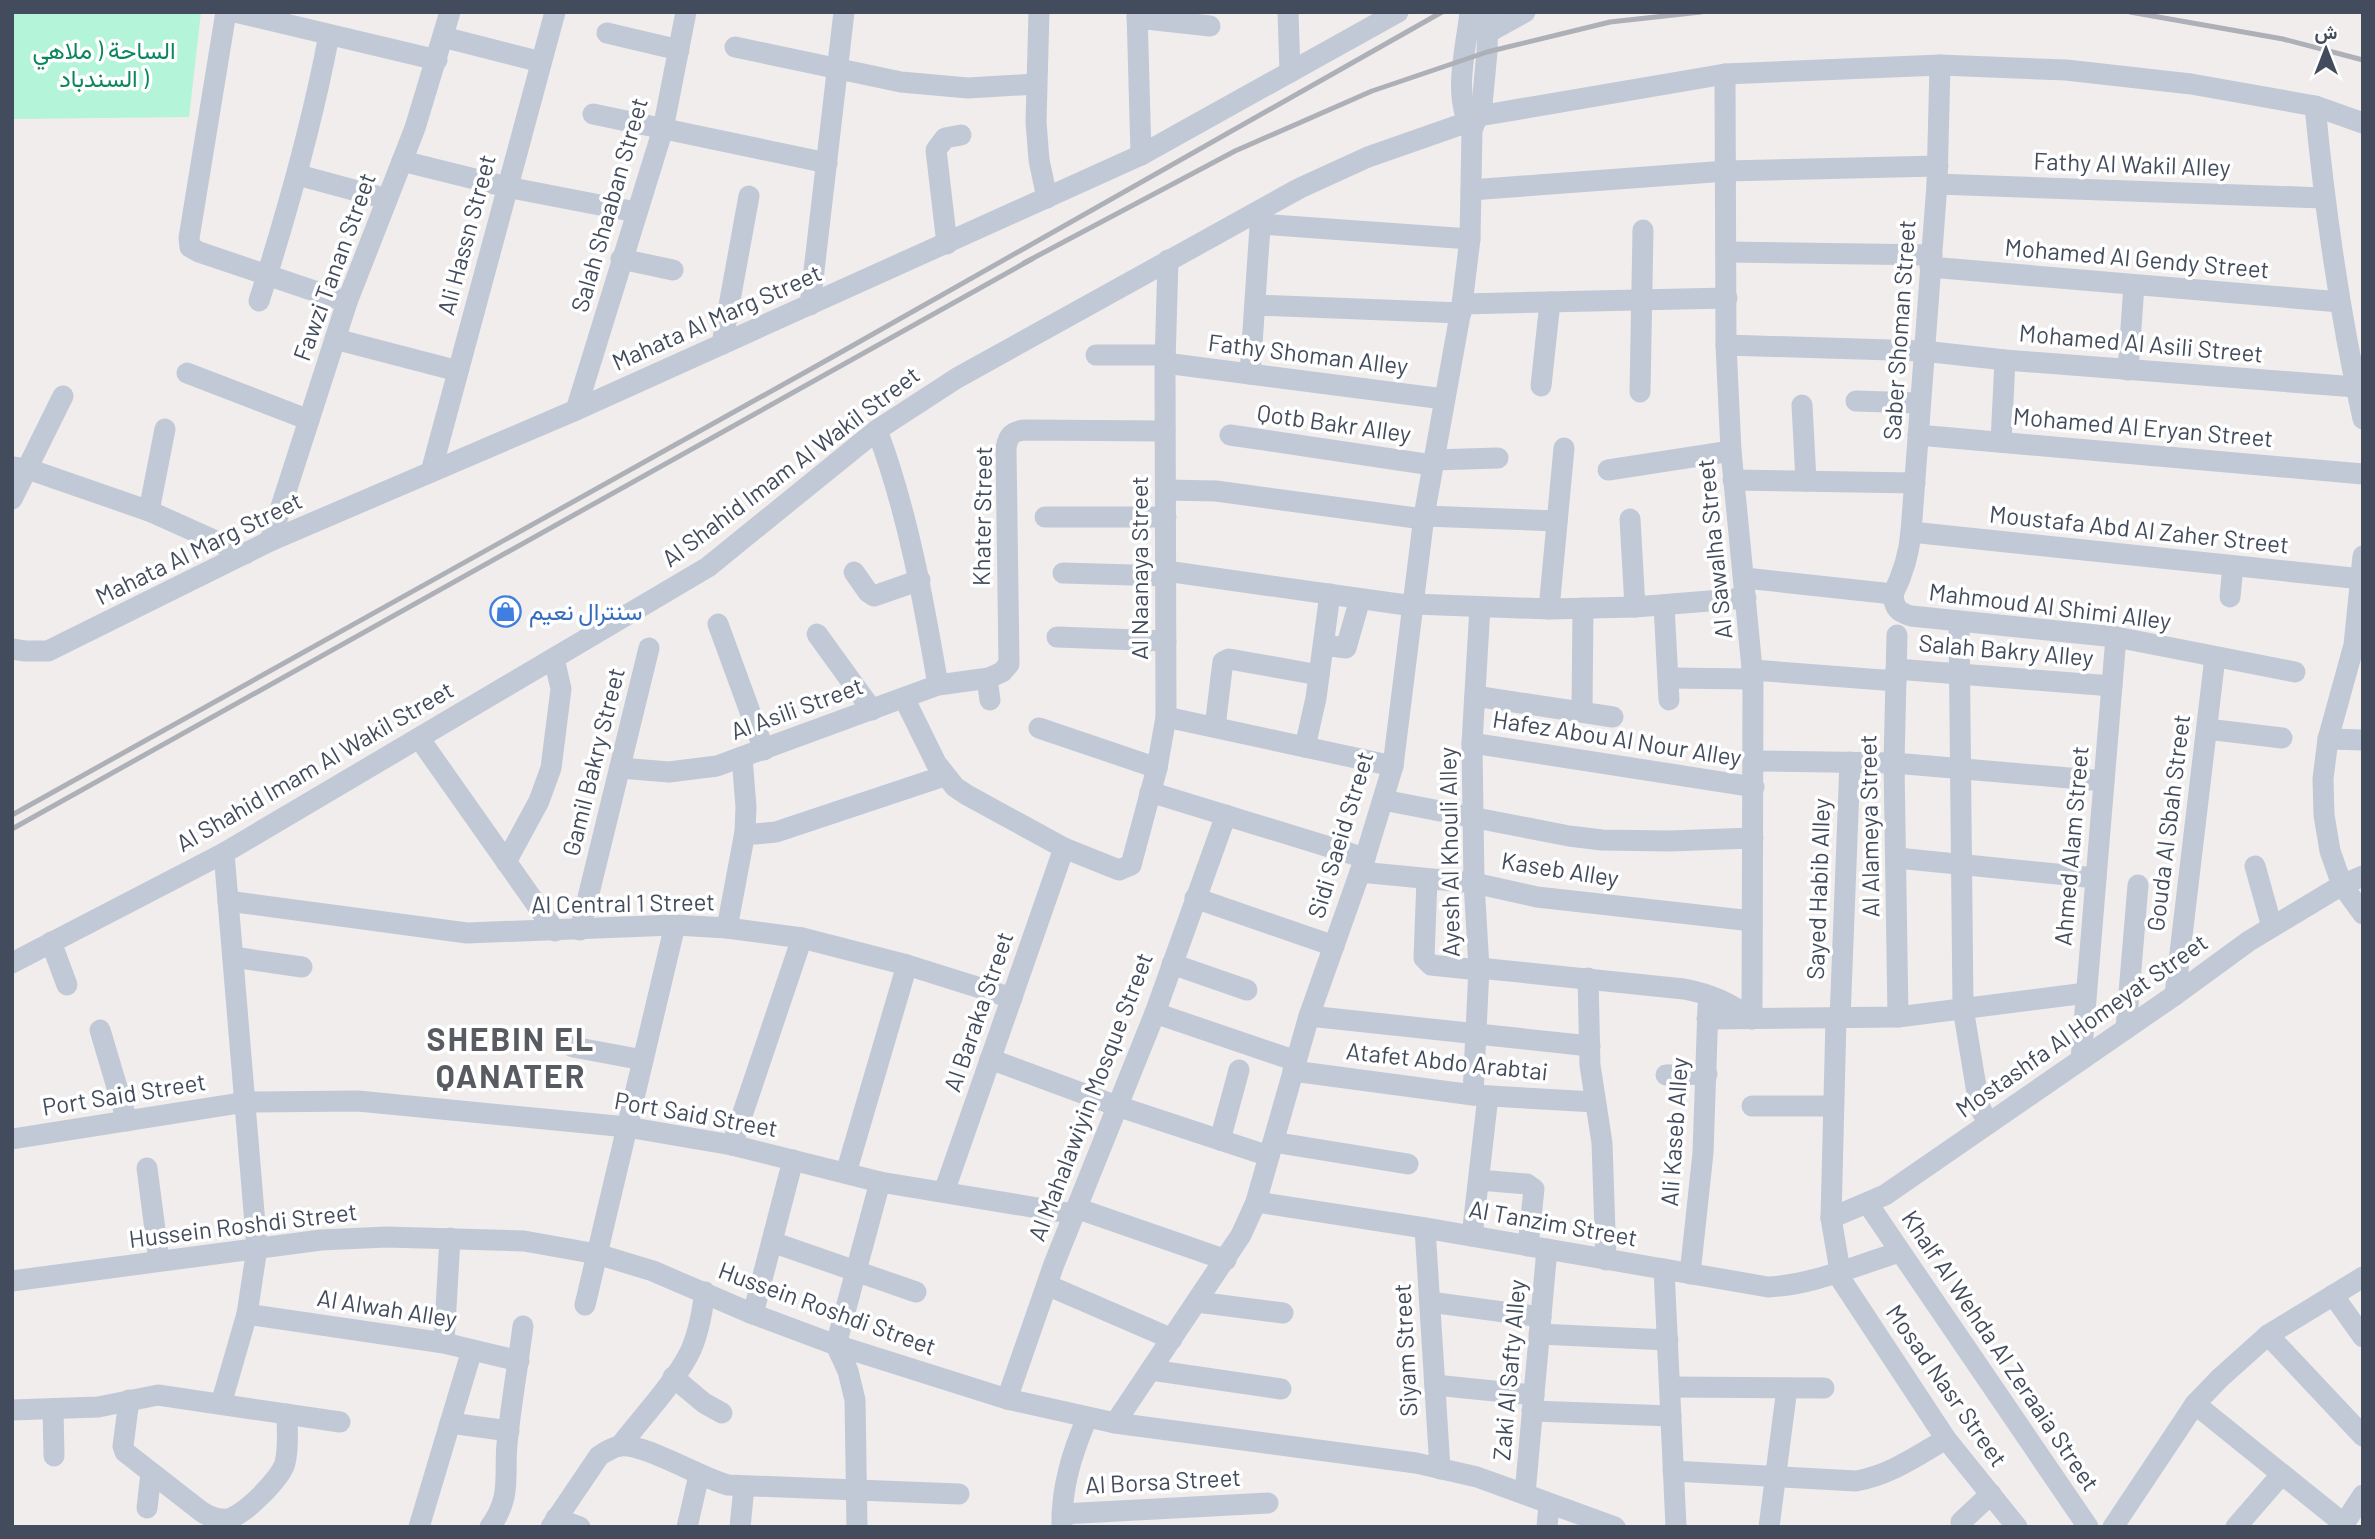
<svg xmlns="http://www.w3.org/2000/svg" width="2375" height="1539" font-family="Barlow,Vazirmatn,sans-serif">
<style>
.green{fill:#b4f4d8}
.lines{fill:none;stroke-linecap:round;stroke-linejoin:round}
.street{stroke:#c1c9d6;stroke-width:21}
.rail{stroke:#aeb0b8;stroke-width:5}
.labels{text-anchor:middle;stroke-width:7;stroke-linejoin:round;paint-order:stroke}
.park-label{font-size:24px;fill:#0b865e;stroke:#fff}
.street-label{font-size:24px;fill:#434c5c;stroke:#fff}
.shop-label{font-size:24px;fill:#366cbe;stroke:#fff;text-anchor:start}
.district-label{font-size:32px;font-weight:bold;letter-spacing:2px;fill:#595b63;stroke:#fff}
</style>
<rect width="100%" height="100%" fill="#f0edec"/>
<!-- green -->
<path class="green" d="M12,12H201L189,117L12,119Z"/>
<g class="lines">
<!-- street -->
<g class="street">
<path d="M226,12L189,238L190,247L199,252L347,302"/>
<path d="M235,12L437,60"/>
<path d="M1039,12L1036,122L1039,160L1047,198"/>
<path d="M1137,12L1141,155"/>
<path d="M1288,12L1290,72"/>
<path d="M1470,12C1466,50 1452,96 1472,130"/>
<path d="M1137,18L1210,26"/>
<path d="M607,33L679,50"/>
<path d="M1487,33L1525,12"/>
<path d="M443,37L541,62"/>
<path d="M735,47L901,82L968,88L1036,84"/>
<path d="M1725,74L1726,345L1731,451L1753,679L1752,1019"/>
<path d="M2315,106C2325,211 2340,316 2363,419"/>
<path d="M593,114L827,163"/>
<path d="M1479,116L1725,74L1940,65L2066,70L2191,84L2315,106L2363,123"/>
<path d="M402,161L507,187L636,212"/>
<path d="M298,175L387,199"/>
<path d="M1937,184L2324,198"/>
<path d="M1471,190L1726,171L1938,166"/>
<path d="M1260,224L1470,239"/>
<path d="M947,244L936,150L945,138L961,135"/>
<path d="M1727,252L1932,255"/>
<path d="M621,259L673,270"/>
<path d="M1930,267L2340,302"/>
<path d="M259,301C287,213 312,125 329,35"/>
<path d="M1462,304L1727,298"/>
<path d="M810,305L844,12"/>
<path d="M1255,305L1461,313"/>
<path d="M335,339L458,371"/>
<path d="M722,344L749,196"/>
<path d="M1726,345L1923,351L2005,360L2356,387"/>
<path d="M1096,355H1165"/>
<path d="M1165,363L1444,399"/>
<path d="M2128,370L2134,285"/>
<path d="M187,373L309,420"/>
<path d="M1250,374L1261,212"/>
<path d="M1541,386L1550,302"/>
<path d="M1640,392L1643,230"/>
<path d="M1856,401L1920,403"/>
<path d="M1802,405L1806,481"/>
<path d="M576,410L663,129L686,12"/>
<path d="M877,430C908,513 923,598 938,685"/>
<path d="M1230,435L1432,465"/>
<path d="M1918,435L2363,474"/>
<path d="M2001,442L2005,360"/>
<path d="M1433,460L1498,458"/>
<path d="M12,467L28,469L149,511L245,554"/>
<path d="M1608,470L1731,451"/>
<path d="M431,472L555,12"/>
<path d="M1733,480L1915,483"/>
<path d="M1166,490L1216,491L1423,519"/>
<path d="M12,499L63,396"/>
<path d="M149,511L165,429"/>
<path d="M1424,516L1557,521"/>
<path d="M1045,517H1166"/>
<path d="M1630,519L1635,607"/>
<path d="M1911,532L2362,579"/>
<path d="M270,541L347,302L415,128L450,12"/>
<path d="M2363,556L2354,645L2328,739L2323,779L2324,815L2330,851L2342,885L2363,914"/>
<path d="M1166,571L1413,606"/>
<path d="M854,572L868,592L874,596L920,580"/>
<path d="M1063,573L1166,576"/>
<path d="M1745,578L1893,594"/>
<path d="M1893,594C1903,574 1909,555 1911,532L1937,184L1940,65"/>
<path d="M1893,594C1894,608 1898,612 1911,616L2116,637L2295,672"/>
<path d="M2230,597L2233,566"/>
<path d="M1413,604L1549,609L1635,607L1746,598"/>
<path d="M1664,605L1669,700"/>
<path d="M1549,609L1564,448"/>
<path d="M1959,621L1963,1008L1979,1105L1988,1124"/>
<path d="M718,624L764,750"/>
<path d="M817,634L872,710"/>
<path d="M1897,635L1894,763L1898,1017"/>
<path d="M1057,637L1166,641"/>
<path d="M1324,645L1346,648L1360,599"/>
<path d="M12,649L25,651H48L270,541L576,410L1141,155L1398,12"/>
<path d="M1896,669L2112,686"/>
<path d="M1753,670L1896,681"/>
<path d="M1668,678L1753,679"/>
<path d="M1475,696L1613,717"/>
<path d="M904,698L936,763L955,787L967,795L1064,848L1119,870L1131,865L1157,768L1166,717L1165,363L1168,260"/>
<path d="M990,700L988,686L989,678L1002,672L1009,664L1006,448C1008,436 1012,431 1025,430L1165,431"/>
<path d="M1582,712L1583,608"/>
<path d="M1166,717L1393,766"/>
<path d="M1215,727L1222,669L1223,662L1229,659L1319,675"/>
<path d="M1039,728L1157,768"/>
<path d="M2207,729L2282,738"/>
<path d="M419,738L555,931"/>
<path d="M2328,739L2363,740"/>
<path d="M1472,743L1754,787"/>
<path d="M1305,747L1316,698L1330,594"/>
<path d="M1754,761L1894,763L2104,781"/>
<path d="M620,768L669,772L717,766L938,685L989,678"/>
<path d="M1150,792L1365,858"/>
<path d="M1383,800L1569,836L1602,840L1669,841L1753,838"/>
<path d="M745,832L755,834L776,832L944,776"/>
<path d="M1897,858L2096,878"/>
<path d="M506,862L539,801L551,768L561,689L554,658"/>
<path d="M2255,866L2272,927"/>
<path d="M1360,872L1474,883L1537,897L1752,921"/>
<path d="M1427,879L1424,958L1431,965L1479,970"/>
<path d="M1195,898L1334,946"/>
<path d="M228,901L467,933L675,925L727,928L802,938L907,965L1012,998"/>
<path d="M727,928L745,832L746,807L742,757"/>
<path d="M580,930L649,648"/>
<path d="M51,942L67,985"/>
<path d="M233,957L302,967"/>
<path d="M12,963L224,853L708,567L877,430L957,378L1300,188L1368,157L1468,122"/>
<path d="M1172,964L1247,990"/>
<path d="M1479,968L1684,989C1711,994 1730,1003 1752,1019"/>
<path d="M1588,978L1590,1065L1602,1143L1606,1260"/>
<path d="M2175,995L2215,657"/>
<path d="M1155,1013L1296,1061"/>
<path d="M1309,1016L1590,1046"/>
<path d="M1707,1019L1898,1017L2086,993"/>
<path d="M1836,1019L1831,1218L1840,1271"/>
<path d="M1840,1019L1850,762"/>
<path d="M2126,1029L2138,885"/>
<path d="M100,1030L127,1121"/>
<path d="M573,1047L643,1060"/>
<path d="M990,1059L1117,1106L1269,1156"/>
<path d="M2081,1060L2116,637"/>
<path d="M1293,1071L1473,1095L1595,1102"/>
<path d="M1666,1075L1707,1074"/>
<path d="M1473,1095L1479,968L1474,883L1472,743L1480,607"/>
<path d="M1752,1106H1833"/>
<path d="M12,1139L246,1102L358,1101L627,1127L732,1145L880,1182L1074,1214"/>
<path d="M1220,1140L1239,1070"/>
<path d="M1273,1142L1408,1164"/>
<path d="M732,1145L802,938"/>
<path d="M147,1168L159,1261"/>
<path d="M846,1173L907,965"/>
<path d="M1479,1180L1527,1184L1534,1189L1528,1246"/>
<path d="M944,1192L1064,848"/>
<path d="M1256,1202L1425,1228L1768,1287C1813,1285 1857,1265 1900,1252"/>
<path d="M1868,1204L2088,1527"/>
<path d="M1076,1208L1226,1260"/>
<path d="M1831,1218L1885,1195L2175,995L2249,941L2342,885L2363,876"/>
<path d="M1425,1228L1440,1469"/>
<path d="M1472,1236L1488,1096"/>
<path d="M772,1242L916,1292"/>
<path d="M1664,1269L1676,1527"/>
<path d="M1836,1272L1946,1439L2017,1527"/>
<path d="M1690,1274L1703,1153L1708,1007"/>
<path d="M12,1281L321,1240L386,1237L524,1241L597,1254L653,1271L753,1314L836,1345L1007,1399L1115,1423L1416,1463L1477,1477L1615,1527"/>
<path d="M1047,1285L1172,1339"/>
<path d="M2333,1295L2363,1337"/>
<path d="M1197,1302L1283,1313"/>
<path d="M1430,1302L1541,1317"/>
<path d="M585,1305L675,925"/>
<path d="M247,1314L444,1343L519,1361"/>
<path d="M753,1314L793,1160"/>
<path d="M1539,1334L1668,1340"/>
<path d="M2268,1335L2363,1436"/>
<path d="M444,1343L450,1238"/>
<path d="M1151,1370L1281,1389"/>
<path d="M673,1377L704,1403L722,1413"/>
<path d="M1435,1385L1534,1395"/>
<path d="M1670,1387L1824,1388"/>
<path d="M1007,1399L1054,1264L1155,1013L1226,815"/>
<path d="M129,1400L123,1446L125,1452L202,1512C210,1517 217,1520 227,1519C243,1517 281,1478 285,1463C289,1448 287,1430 287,1414"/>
<path d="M221,1404L247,1314L257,1248L224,853"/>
<path d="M2195,1404L2344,1524"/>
<path d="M53,1409L54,1456"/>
<path d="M12,1410L98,1407L158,1395L340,1422"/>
<path d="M1532,1411L1671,1416"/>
<path d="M450,1423L509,1431"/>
<path d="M1115,1423L1241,1235L1256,1202L1309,1016L1365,858L1393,766L1424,516L1462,304L1470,239L1472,130L1482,105L1487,52L1488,12"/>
<path d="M620,1446C642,1417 675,1383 691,1350C699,1331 702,1312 705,1292"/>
<path d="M1673,1471L1856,1481C1890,1475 1917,1456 1946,1439"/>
<path d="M1525,1494L1547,1249"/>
<path d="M147,1508L151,1473"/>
<path d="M1062,1514L1268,1503"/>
<path d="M556,1518L580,1527"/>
<path d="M1961,1522L1991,1494"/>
<path d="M419,1527L472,1350"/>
<path d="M490,1527C512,1497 504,1476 507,1444C511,1404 518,1365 523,1326"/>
<path d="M551,1527L599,1456C605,1452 611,1448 619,1446C643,1442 700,1478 728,1485L959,1494"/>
<path d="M687,1527L699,1475"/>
<path d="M740,1527L744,1487"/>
<path d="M857,1527L855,1400L848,1371L836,1345L880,1182"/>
<path d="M1062,1527C1061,1488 1072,1453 1087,1418"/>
<path d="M1547,1527L1549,1504"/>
<path d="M1769,1527L1787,1388"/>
<path d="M2113,1527L2195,1404L2220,1378L2268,1335L2363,1277"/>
<path d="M2236,1527L2282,1474"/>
<path d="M2342,1527L2363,1495"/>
</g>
<!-- rail -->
<g class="rail">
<path d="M2130,12L2283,39L2363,60"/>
<path d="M1024,263L1235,151L1372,91L1487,52L1610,22L1701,12"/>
<path d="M12,815L836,355L1442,12"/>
<path d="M12,829L1032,259"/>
</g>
</g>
<!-- icons -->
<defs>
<symbol id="shop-ring" viewBox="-11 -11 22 22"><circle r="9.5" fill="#fff" stroke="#3f7fe0" stroke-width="1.5"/><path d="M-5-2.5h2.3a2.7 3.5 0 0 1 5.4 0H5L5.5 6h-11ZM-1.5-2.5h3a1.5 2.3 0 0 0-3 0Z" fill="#3f7fe0"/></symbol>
</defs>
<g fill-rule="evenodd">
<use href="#shop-ring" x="488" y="594" width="35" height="35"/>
</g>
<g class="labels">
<!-- park labels -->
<g class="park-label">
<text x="104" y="59">الساحة ( ملاهي<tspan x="104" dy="28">السندباد )</tspan></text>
</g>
<!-- street labels -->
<g class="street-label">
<text transform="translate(2132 165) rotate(2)" y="8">Fathy Al Wakil Alley</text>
<text transform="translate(610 205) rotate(-74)" y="8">Salah Shaaban Street</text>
<text transform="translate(467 235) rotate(-75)" y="8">Ali Hassn Street</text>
<text transform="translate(2137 259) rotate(5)" y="8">Mohamed Al Gendy Street</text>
<text transform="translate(335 267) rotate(-70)" y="8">Fawzi Tanan Street</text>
<text transform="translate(717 318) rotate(-24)" y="8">Mahata Al Marg Street</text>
<text transform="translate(1900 330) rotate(-86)" y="8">Saber Shoman Street</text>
<text transform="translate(2141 344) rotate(5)" y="8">Mohamed Al Asili Street</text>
<text transform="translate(1308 355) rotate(7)" y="8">Fathy Shoman Alley</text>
<text transform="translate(1334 424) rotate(8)" y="8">Qotb Bakr Alley</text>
<text transform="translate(2143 428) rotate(5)" y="8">Mohamed Al Eryan Street</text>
<text transform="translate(791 467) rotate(-37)" y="8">Al Shahid Imam Al Wakil Street</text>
<text transform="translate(983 516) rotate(-89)" y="8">Khater Street</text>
<text transform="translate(2139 530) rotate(6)" y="8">Moustafa Abd Al Zaher Street</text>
<text transform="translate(199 549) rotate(-26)" y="8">Mahata Al Marg Street</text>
<text transform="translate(1715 549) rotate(-96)" y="8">Al Sawalha Street</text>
<text transform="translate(1140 568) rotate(-90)" y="8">Al Naanaya Street</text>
<text transform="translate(2050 607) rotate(7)" y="8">Mahmoud Al Shimi Alley</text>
<text transform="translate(2006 651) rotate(5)" y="8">Salah Bakry Alley</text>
<text transform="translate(797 709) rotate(-20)" y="8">Al Asili Street</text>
<text transform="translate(1617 739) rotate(9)" y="8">Hafez Abou Al Nour Alley</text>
<text transform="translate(594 762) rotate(-76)" y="8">Gamil Bakry Street</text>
<text transform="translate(315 767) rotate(-30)" y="8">Al Shahid Imam Al Wakil Street</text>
<text transform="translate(2169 823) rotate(-83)" y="8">Gouda Al Sbah Street</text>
<text transform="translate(1870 826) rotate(-91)" y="8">Al Alameya Street</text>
<text transform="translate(1341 835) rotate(-73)" y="8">Sidi Saeid Street</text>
<text transform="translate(2072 846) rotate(-85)" y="8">Ahmed Alam Street</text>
<text transform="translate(1450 852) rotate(-91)" y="8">Ayesh Al Khouli Alley</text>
<text transform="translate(1560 870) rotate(9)" y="8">Kaseb Alley</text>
<text transform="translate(1819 889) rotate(-88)" y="8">Sayed Habib Alley</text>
<text transform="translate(623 904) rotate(-1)" y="8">Al Central 1 Street</text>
<text transform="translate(979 1012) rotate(-71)" y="8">Al Baraka Street</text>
<text transform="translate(2082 1026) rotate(-35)" y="8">Mostashfa Al Homeyat Street</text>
<text transform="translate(1447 1062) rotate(6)" y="8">Atafet Abdo Arabtai</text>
<text transform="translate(124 1095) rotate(-9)" y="8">Port Said Street</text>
<text transform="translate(1091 1097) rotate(-69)" y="8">Al Mahalawiyin Mosque Street</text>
<text transform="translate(696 1115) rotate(10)" y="8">Port Said Street</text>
<text transform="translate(1675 1132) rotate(-86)" y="8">Ali Kaseb Alley</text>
<text transform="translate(1553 1224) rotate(10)" y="8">Al Tanzim Street</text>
<text transform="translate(243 1226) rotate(-7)" y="8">Hussein Roshdi Street</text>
<text transform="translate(387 1309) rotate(9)" y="8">Al Alwah Alley</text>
<text transform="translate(827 1309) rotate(20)" y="8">Hussein Roshdi Street</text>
<text transform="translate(1406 1350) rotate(-93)" y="8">Siyam Street</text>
<text transform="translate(2000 1351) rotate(56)" y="8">Khalf Al Wehda Al Zeraaia Street</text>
<text transform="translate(1510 1370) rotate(-85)" y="8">Zaki Al Safty Alley</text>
<text transform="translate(1946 1386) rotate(55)" y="8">Mosad Nasr Street</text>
<text transform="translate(1163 1482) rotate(-3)" y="8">Al Borsa Street</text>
</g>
<!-- shop labels -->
<g class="shop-label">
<text x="529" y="620">سنترال نعيم</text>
</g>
<!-- district labels -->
<g class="district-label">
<text x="511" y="1051">SHEBIN EL<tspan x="511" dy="37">QANATER</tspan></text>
</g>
</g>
<!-- border -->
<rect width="2375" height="1539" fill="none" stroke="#434c5c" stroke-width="28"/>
<!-- north arrow -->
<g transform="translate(2326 49)" stroke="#ffffff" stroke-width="5" paint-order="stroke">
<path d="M0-5L12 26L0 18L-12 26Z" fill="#434c5c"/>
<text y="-10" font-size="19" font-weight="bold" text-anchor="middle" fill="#434c5c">ش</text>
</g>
</svg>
